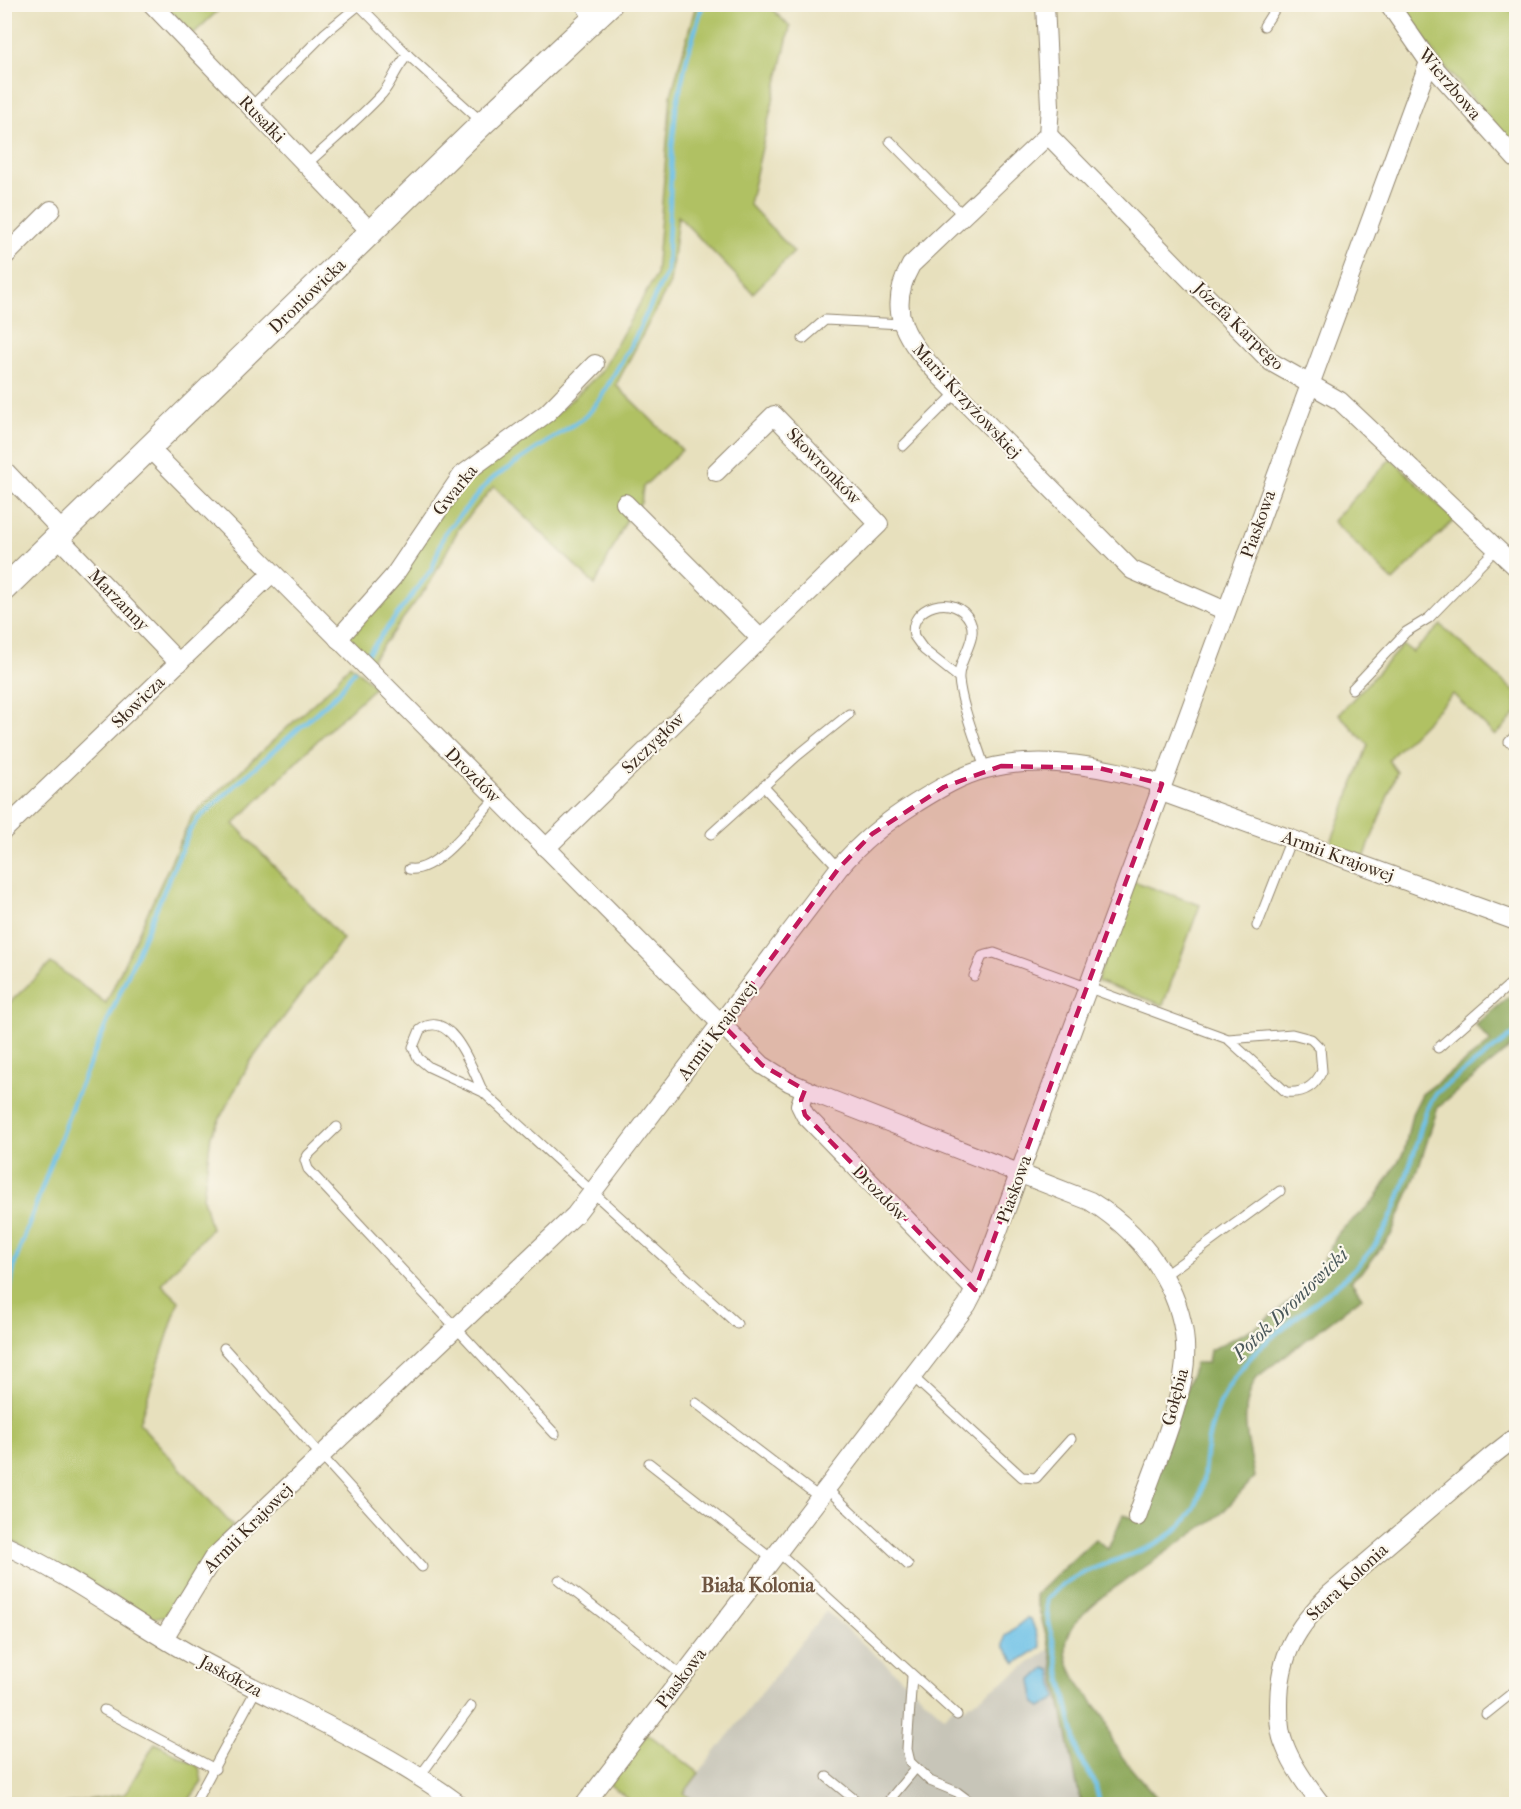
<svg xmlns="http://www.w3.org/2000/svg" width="1521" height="1809" font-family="'IM FELL French Canon',serif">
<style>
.industrial{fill:#c7c5b8}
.green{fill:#b0c164;stroke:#767641;stroke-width:1.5}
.forest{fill:#8ca75a;stroke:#64683c;stroke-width:1.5}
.water{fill:#6ac0e7;stroke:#527582;stroke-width:1.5}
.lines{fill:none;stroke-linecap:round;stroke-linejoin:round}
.stream{stroke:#6ac0e7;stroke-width:4.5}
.service-casing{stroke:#91856e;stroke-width:11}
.minor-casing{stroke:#91856e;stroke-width:20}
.tertiary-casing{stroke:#91856e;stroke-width:26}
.service{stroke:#fff;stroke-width:9}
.minor{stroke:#fff;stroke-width:18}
.tertiary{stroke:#fff;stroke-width:24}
.marked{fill:#c2185b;fill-opacity:0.2;stroke:#c2185b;stroke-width:4.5;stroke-dasharray:12 8;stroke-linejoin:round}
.labels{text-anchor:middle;stroke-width:4.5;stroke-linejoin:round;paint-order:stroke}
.street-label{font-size:18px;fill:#3b2a1e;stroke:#fbf7ec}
.water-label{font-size:20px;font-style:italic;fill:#49575a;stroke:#fbf7ec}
.neighbourhood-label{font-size:20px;font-weight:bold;fill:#6f5541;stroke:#fbf7ec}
</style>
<rect width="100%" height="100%" fill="#fbf7ec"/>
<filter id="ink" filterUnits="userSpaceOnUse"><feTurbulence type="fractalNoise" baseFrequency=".0167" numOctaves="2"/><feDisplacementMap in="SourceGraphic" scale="12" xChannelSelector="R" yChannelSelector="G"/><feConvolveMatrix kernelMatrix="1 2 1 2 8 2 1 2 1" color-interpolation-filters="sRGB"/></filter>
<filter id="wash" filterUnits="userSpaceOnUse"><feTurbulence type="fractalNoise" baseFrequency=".008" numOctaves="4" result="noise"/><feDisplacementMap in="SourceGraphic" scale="24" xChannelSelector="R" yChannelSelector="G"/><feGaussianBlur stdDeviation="1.35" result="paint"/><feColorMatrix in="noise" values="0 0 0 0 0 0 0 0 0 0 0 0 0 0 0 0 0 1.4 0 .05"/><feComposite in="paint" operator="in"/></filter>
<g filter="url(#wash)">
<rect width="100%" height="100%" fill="#e7e0bd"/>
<!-- industrial -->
<path class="industrial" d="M826,1611L945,1717L958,1702L965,1708L1050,1649L1079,1795L1083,1804H698L683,1793Z"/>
<!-- green -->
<g class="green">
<path d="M164,5H224L193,34Z"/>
<path d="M696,5H768L790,27L749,204L794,252L753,293L678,216L670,283L616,385L682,450L643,487L641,503L628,517L595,585L494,486L459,528L430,583L370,662L345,637L444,509L480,468L558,412L600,373L656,275L671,95Z"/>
<path d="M1401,5H1503L1516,13V149L1439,60Z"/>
<path d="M1391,458L1454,520L1393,581L1333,521Z"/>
<path d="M1441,625L1516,693V714L1495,736L1453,694L1388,760L1397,772L1364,858L1330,845L1368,745L1339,714L1403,645L1413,652Z"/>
<path d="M350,664L375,687L321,737L234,824L343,939L250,1062L211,1135L203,1198L211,1229L161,1284L179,1301L139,1423L233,1526C207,1554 186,1581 169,1615L153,1618L5,1537L4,1277L7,1258L4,1256L5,1007L51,963L106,1003L192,816L330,688Z"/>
<path d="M1133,881L1200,905L1163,1005L1097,981Z"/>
<path d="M647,1733L699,1773L684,1793L698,1804H635L609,1784Z"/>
<path d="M155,1743L199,1767L202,1782L186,1804H64L125,1794Z"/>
</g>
<!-- forest -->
<path class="forest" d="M1516,991V1043L1438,1107L1418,1170L1391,1235L1365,1269L1351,1281L1362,1297L1257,1377C1237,1411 1248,1441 1255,1477L1221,1514L1103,1596C1088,1609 1066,1626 1066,1647C1065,1672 1088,1695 1102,1714C1109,1722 1108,1734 1114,1744C1125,1765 1147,1785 1162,1804H1083L1079,1795L1050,1649L1035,1595L1095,1539L1108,1549L1123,1515L1141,1520L1195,1363H1208L1210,1350L1258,1326L1310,1285L1339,1232L1375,1200L1404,1152L1412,1114L1422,1094L1491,1042L1476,1025Z"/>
<!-- water -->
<g class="water">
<path d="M1027,1618L1031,1619L1041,1647L1016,1663L1004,1646L1005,1636Z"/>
<path d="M1045,1668L1051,1670L1057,1698L1041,1707L1035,1703L1031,1681Z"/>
</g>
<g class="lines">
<!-- stream -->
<g class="stream">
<path d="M368,653L432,569L444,534L490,480L586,416L600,399L635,338L667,271L672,148L676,108L687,57L703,4"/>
<path d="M4,1321L15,1262L76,1095L190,830L198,819L338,693L354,671"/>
<path d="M1100,1804L1095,1783L1079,1757L1047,1614V1599C1082,1558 1154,1561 1187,1519C1207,1492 1202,1476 1207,1446C1210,1427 1217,1408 1226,1391C1261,1327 1340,1299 1380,1238C1394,1216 1404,1184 1412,1159C1420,1136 1422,1111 1437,1092L1516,1032"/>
</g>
</g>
</g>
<g filter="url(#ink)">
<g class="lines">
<defs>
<g id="service">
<path d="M579,4L591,22"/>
<path d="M1264,26L1278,4"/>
<path d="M251,107L325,33L359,5L408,55L482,122"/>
<path d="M890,141L963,215"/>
<path d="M306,165C331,142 359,119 382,94C393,81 396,67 408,55"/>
<path d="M803,339L825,320L902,324"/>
<path d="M903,446L956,393"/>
<path d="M958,677L924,650L914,636C907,606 956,591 970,621C979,639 957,661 959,679C961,705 977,743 985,769"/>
<path d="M1352,689L1406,632L1429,618L1497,548"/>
<path d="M1509,742L1516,735"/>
<path d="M763,786L839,868"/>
<path d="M711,834L797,756L849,714"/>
<path d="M409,869C438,873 476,818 496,798"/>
<path d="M1257,926L1291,839"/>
<path d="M974,976L982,956L994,953L1228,1039L1292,1034L1311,1039L1320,1048L1322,1071C1315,1086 1303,1094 1286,1092L1228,1039"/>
<path d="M1438,1048L1516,979"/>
<path d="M483,1092C473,1071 451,1006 420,1030L413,1047L418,1058L429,1067L483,1092L737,1324"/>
<path d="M337,1127L308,1155L305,1160L308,1169L555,1434"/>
<path d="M1165,1275L1280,1191"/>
<path d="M224,1348L422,1567"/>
<path d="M912,1376L1022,1477L1036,1478L1071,1439"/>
<path d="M696,1403L819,1497"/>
<path d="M649,1463L772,1559"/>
<path d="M826,1488L908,1565"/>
<path d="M778,1552L957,1715"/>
<path d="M559,1580L683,1676"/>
<path d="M912,1676L907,1749L910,1762L930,1781L957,1792L973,1804"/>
<path d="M104,1710L215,1769"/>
<path d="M1486,1714L1516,1690"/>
<path d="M420,1776L471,1706"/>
<path d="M827,1777L860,1804"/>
<path d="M194,1804L256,1690"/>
<path d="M886,1804L915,1769"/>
</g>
<g id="minor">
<path d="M152,4L372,233"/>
<path d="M1045,4L1050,106L1048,135L911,265C884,313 908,341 941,377L1132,570L1226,611"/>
<path d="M1389,4L1429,62L1516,159"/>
<path d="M1048,135L1271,362L1340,401L1516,567"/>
<path d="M4,257L51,210"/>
<path d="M150,449L762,1065L789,1082L819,1095L1090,1201C1149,1237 1196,1305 1183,1377C1174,1424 1152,1472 1137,1517"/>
<path d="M4,470L63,532"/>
<path d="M625,503L760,638"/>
<path d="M58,537L179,663"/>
<path d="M338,639L393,577L462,475L547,413L595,364"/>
<path d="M1159,791L1516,921"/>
<path d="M4,830L272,573"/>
<path d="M546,848L879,524L774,415L716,472"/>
<path d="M805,1090L800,1105L805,1115L975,1290"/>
<path d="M4,1545C73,1576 132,1622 197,1658C285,1706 379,1745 459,1804"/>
<path d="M164,1638L213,1558L575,1215L839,868C861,842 887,821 916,803C937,790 961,775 986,769C1043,754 1107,767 1162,784"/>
<path d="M585,1804L967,1305L980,1280L1429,62"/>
<path d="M1321,1804C1307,1786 1293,1767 1285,1746C1279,1733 1279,1719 1279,1705C1279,1655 1296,1627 1331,1593L1489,1458L1516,1437"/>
</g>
<path id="tertiary" d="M4,589L483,123L610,4"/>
</defs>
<!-- service casing -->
<use href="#service" class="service-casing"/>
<!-- minor casing -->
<use href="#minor" class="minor-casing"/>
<!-- tertiary casing -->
<use href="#tertiary" class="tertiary-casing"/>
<!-- service -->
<use href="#service" class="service"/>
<!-- minor -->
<use href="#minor" class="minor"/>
<!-- tertiary -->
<use href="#tertiary" class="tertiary"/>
</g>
</g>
<!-- marked area -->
<path class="marked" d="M1001,766L1099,768L1162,784L975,1290L805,1115L801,1100L805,1090L762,1065L722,1024L839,868L872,834L944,787Z"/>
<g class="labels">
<!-- street labels -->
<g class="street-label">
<text transform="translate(1450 84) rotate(50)" y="6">Wierzbowa</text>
<text transform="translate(262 119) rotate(46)" y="6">Rusałki</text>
<text transform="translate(307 296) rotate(-44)" y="6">Droniowicka</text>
<text transform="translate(1239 326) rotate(44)" y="6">Józefa Karpego</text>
<text transform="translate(967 401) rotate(47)" y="6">Marii Krzyżowskiej</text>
<text transform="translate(824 466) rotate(46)" y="6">Skowronków</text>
<text transform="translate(455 490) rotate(-51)" y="6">Gwarka</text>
<text transform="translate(1258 524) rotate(-70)" y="6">Piaskowa</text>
<text transform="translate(119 600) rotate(46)" y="6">Marzanny</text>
<text transform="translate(138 702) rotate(-44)" y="6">Słowicza</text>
<text transform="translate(653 743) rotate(-44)" y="6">Szczygłów</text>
<text transform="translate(473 775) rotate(45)" y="6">Drozdów</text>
<text transform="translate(1338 856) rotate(20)" y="6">Armii Krajowej</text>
<text transform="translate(717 1031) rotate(-53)" y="6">Armii Krajowej</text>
<text transform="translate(1014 1189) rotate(-70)" y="6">Piaskowa</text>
<text transform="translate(880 1193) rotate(46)" y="6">Drozdów</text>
<text transform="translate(1175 1397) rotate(-75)" y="6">Gołębia</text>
<text transform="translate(248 1528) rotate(-45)" y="6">Armii Krajowej</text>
<text transform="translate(1347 1582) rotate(-43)" y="6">Stara Kolonia</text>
<text transform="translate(231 1676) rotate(28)" y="6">Jaskółcza</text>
<text transform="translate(681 1678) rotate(-53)" y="6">Piaskowa</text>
</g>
<!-- water labels -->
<g class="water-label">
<text transform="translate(1290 1304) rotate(-44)" y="7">Potok Droniowicki</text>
</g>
<!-- neighbourhood labels -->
<g class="neighbourhood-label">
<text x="758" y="1592">Biała Kolonia</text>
</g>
</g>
<!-- margin -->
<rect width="1521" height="1809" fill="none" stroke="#fbf7ec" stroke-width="24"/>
</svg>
